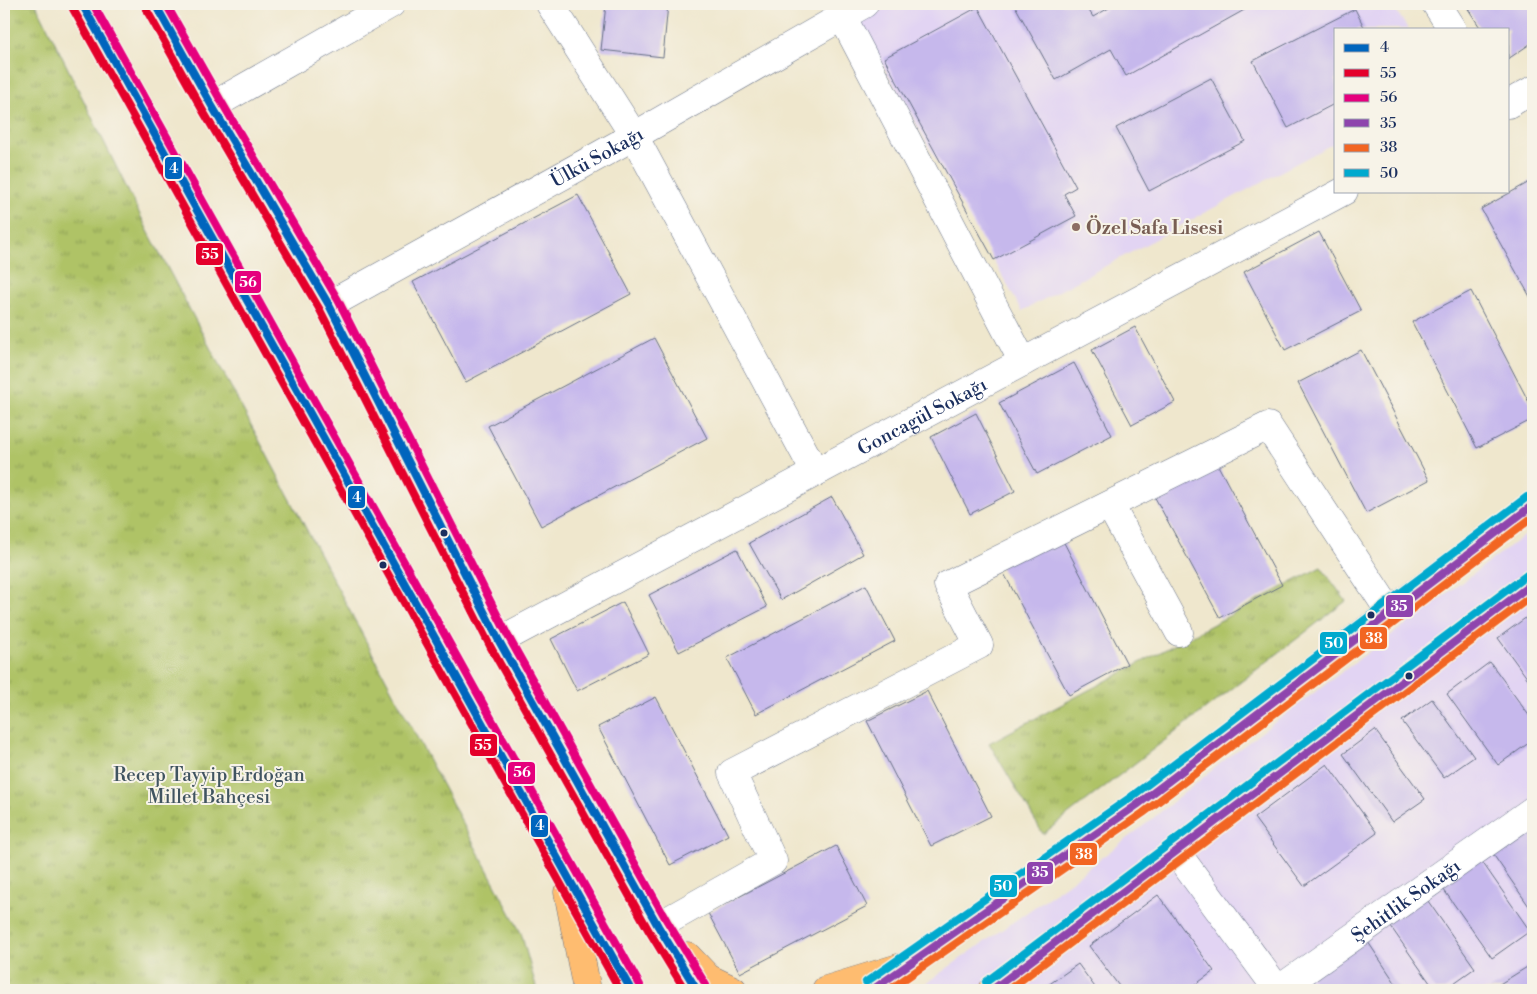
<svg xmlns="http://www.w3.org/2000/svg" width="1537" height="994" font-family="'Libre Bodoni',serif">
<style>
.built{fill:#e2d4f3}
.grass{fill:url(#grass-tufts);stroke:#657962}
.building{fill:#c6b8ec}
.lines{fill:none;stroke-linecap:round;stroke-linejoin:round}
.minor-casing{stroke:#656f85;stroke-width:29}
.primary-casing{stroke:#656f85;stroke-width:29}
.trunk-casing{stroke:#656f85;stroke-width:29}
.minor{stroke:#fff;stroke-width:28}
.primary{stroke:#febc70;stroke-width:28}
.trunk{stroke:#febc70;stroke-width:28}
.bus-1-casing{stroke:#f7f3e8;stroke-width:11}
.bus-2-casing{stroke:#f7f3e8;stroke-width:11}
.bus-3-casing{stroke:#f7f3e8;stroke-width:11}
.bus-4-casing{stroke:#f7f3e8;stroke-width:11}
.bus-5-casing{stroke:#f7f3e8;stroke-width:11}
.bus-6-casing{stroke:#f7f3e8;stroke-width:11}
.bus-1{stroke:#0065bd;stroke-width:8}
.bus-2{stroke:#e4002b;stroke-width:8}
.bus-3{stroke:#e5007d;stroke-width:8}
.bus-4{stroke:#8e44ad;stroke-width:8}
.bus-5{stroke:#f26522;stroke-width:8}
.bus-6{stroke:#00a9ce;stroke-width:8}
.education-dot{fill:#8d6e63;stroke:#f7f3e8;stroke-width:2}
.bus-dot{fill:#1b2f5e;stroke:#f7f3e8;stroke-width:2}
.labels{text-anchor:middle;stroke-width:4;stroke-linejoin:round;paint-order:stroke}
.street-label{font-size:19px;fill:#1b2f5e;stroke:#f7f3e8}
.education-label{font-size:19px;font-weight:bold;fill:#785e54;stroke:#f7f3e8;text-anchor:start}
.park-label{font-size:19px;fill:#405460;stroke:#f7f3e8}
.line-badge{stroke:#f7f3e8;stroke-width:2}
.badge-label{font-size:14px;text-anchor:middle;font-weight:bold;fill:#fff}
</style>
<defs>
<pattern id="grass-tufts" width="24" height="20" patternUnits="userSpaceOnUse" patternTransform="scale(1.25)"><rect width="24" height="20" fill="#afc366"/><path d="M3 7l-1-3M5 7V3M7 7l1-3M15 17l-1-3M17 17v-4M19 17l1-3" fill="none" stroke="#8e9f57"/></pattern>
</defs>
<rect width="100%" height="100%" fill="#f7f3e8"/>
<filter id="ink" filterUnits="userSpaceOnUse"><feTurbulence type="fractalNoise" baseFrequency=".02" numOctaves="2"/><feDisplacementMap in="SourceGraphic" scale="10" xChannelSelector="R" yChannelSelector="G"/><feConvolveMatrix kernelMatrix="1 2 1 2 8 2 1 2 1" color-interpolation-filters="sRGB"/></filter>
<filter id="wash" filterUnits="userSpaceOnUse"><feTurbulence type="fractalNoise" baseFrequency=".0096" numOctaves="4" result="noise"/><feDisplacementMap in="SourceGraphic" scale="20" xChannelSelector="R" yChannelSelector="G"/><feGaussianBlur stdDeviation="1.12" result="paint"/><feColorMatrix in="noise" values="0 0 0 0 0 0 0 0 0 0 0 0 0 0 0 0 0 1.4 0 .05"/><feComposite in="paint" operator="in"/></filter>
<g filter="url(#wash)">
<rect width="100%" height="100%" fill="#efe7cd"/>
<!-- built -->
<g class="built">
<path d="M893,4H1392L1408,29H1336V142L1022,311L859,23Z"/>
<path d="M1533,529V990H916L1066,885L1147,823L1227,758Z"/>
</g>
<!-- grass -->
<g class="grass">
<path d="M4,4H36L148,231L521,933L537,990H4Z"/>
<path d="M1321,567L1346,601L1043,834L989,743Z"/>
</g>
<g id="blocks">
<!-- building -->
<g class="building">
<path d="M606,4H668L663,57L601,50Z"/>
<path d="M1014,4H1085L1093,17L1116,4H1255L1126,76L1111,49L1056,80Z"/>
<path d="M1465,4H1533V42L1508,59V29H1481Z"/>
<path d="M978,7L1076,187L1064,194L1076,216L994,260L884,58Z"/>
<path d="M1355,9L1365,29H1336V103L1288,128L1253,61Z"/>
<path d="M1211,78L1245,141L1149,191L1116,128Z"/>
<path d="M1533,180V302L1481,209Z"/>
<path d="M578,195L631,294L466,382L413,282Z"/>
<path d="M1319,232L1361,311L1285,350L1244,272Z"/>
<path d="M1471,291L1533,410V419L1477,448L1412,322Z"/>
<path d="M1135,327L1175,402L1132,425L1092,350Z"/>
<path d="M654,338L707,438L541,526L488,426Z"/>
<path d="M1361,350L1429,480L1366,513L1298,383Z"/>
<path d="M1074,363L1112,435L1037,474L999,403Z"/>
<path d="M976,413L1015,491L970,514L931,437Z"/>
<path d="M1214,458L1282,585L1220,618L1152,492Z"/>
<path d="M832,497L863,554L781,600L749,543Z"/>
<path d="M1060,535L1127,664L1069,695L1000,566Z"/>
<path d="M737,549L767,607L679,652L649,595Z"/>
<path d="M866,585L895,641L756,714L727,658Z"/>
<path d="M623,602L649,654L577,691L551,639Z"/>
<path d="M1531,614L1533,617V686L1498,638Z"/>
<path d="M1490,662L1533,721V740L1498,765L1447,694Z"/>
<path d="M927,691L991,816L931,846L867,721Z"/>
<path d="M656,697L728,835L670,865L598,727Z"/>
<path d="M1432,699L1474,757L1444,778L1402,721Z"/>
<path d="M1375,730L1425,799L1392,822L1343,754Z"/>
<path d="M1327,764L1377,833L1304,886L1254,818Z"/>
<path d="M1527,819L1533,828V912L1488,847Z"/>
<path d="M836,846L867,906L740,973L708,913Z"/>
<path d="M1478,856L1530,931L1492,958L1439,883Z"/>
<path d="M1423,894L1475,968L1444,990H1435L1386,920Z"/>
<path d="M1158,895L1214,971L1188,990H1122L1089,946Z"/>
<path d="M1364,936L1400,990H1319L1308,973Z"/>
<path d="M1078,964L1097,990H1041Z"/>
<path d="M1532,964L1533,990H1490Z"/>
</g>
</g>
</g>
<g filter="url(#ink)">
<use href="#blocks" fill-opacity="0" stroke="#656f85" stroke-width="1"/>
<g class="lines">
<defs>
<g id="minor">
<path d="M550,4L634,136L815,472"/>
<path d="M1436,4L1452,29"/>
<path d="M842,16L1023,362"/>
<path d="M1508,104L1533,90"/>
<path d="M212,106L391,4"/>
<path id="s1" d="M329,305L634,136L864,4"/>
<path d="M1110,505L1179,632"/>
<path id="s2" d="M499,641L1344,191"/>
<path d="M1176,852L1278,990"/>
<path d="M658,926L773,861L732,773L979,645L948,585L1268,426L1390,612"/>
<path id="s3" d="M1278,990L1533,810"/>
</g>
<g id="primary">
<path d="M888,979L1137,805L1390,612L1533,505"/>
<path d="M992,990L1533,583"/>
</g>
<g id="trunk">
<path d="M82,4L631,990"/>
<path d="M155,4L212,106L329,305L499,641L658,926L697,990"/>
<path d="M568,892L587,990"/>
<path d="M687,956L708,978L733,990"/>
<path d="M826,990L908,965"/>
</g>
</defs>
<!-- minor casing -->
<use href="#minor" class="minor-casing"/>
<!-- primary casing -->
<use href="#primary" class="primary-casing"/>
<!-- trunk casing -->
<use href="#trunk" class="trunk-casing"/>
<!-- minor -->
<use href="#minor" class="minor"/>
<!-- primary -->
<use href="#primary" class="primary"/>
<!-- trunk -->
<use href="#trunk" class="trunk"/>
<defs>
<g id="bus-1">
<path d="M82,4L631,990"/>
<path d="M155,4L212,106L329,305L499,641L658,926L697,990"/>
</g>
<g id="bus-2">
<path d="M73,9L620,990"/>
<path d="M146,9L203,111L320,310L490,646L649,931L685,990"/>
</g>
<g id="bus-3">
<path d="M93,4L640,985"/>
<path d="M166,4L221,101L338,300L508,636L667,921L706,985"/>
</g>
<g id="bus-4">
<path d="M872,990L1137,805L1533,505"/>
<path d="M992,990L1533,583"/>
</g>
<g id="bus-5">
<path d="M889,990L1143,813L1533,517"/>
<path d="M1008,990L1533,595"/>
</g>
<g id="bus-6">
<path d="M866,982L1131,797L1527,497"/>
<path d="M986,982L1527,575"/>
</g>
</defs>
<!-- bus-1 casing -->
<use href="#bus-1" class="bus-1-casing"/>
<!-- bus-2 casing -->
<use href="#bus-2" class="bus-2-casing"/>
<!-- bus-3 casing -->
<use href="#bus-3" class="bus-3-casing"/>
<!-- bus-4 casing -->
<use href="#bus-4" class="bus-4-casing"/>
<!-- bus-5 casing -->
<use href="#bus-5" class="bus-5-casing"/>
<!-- bus-6 casing -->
<use href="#bus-6" class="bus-6-casing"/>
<!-- bus-1 -->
<use href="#bus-1" class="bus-1"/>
<!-- bus-2 -->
<use href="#bus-2" class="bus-2"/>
<!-- bus-3 -->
<use href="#bus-3" class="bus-3"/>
<!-- bus-4 -->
<use href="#bus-4" class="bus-4"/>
<!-- bus-5 -->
<use href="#bus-5" class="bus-5"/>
<!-- bus-6 -->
<use href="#bus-6" class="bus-6"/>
</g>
</g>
<!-- markers -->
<circle class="education-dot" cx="1076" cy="227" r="5"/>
<g class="bus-dot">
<circle cx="444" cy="533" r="4.5"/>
<circle cx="383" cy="565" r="4.5"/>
<circle cx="1371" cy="615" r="4.5"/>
<circle cx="1409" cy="676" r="4.5"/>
</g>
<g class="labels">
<!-- street labels -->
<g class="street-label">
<text dy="7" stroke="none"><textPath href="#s1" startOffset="306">Ülkü Sokağı</textPath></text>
<text dy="7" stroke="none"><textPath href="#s2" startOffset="479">Goncagül Sokağı</textPath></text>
<text dy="7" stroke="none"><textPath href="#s3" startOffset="156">Şehitlik Sokağı</textPath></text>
</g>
<!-- education labels -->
<g class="education-label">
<text x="1086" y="234">Özel Safa Lisesi</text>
</g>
<!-- park labels -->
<g class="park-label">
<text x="209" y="781">Recep Tayyip Erdoğan<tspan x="209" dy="22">Millet Bahçesi</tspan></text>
</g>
</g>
<g class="line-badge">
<rect x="164" y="156" width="19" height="24" rx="5" fill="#0065bd"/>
<rect x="195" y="242" width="29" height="24" rx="5" fill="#e4002b"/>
<rect x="234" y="270" width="28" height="24" rx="5" fill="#e5007d"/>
<rect x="347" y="485" width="19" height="24" rx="5" fill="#0065bd"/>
<rect x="1385" y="594" width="29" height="24" rx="5" fill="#8e44ad"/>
<rect x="1359" y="626" width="29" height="24" rx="5" fill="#f26522"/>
<rect x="1319" y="631" width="29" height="24" rx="5" fill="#00a9ce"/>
<rect x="469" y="733" width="29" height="24" rx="5" fill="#e4002b"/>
<rect x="507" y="761" width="29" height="24" rx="5" fill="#e5007d"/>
<rect x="530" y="814" width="19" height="24" rx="5" fill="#0065bd"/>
<rect x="1069" y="842" width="29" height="24" rx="5" fill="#f26522"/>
<rect x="1026" y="861" width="28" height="24" rx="5" fill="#8e44ad"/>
<rect x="989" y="874" width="29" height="24" rx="5" fill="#00a9ce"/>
</g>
<g class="badge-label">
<text x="174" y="173">4</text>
<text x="210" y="259">55</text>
<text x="248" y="287">56</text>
<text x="357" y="502">4</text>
<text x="1399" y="611">35</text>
<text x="1374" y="643">38</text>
<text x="1334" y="648">50</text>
<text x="483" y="750">55</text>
<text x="522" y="777">56</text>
<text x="540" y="830">4</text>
<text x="1084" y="859">38</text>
<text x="1040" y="877">35</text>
<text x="1003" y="891">50</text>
</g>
<!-- margin -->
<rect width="1537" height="994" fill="none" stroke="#f7f3e8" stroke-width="20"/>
<!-- legend -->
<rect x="1334" y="28" width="175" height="165" fill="#f7f3e8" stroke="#9fa5b1"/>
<rect x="1344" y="44" width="25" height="8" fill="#0065bd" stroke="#9fa5b1"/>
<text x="1380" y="52" font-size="15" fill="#1b2f5e">4</text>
<rect x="1344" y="69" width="25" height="8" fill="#e4002b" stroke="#9fa5b1"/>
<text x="1380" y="78" font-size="15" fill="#1b2f5e">55</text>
<rect x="1344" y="94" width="25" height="8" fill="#e5007d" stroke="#9fa5b1"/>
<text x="1380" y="102" font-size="15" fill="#1b2f5e">56</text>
<rect x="1344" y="119" width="25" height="8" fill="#8e44ad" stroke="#9fa5b1"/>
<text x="1380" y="128" font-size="15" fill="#1b2f5e">35</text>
<rect x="1344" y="144" width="25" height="8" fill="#f26522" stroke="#9fa5b1"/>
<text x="1380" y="152" font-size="15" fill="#1b2f5e">38</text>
<rect x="1344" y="169" width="25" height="8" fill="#00a9ce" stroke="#9fa5b1"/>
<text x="1380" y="178" font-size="15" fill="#1b2f5e">50</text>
</svg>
